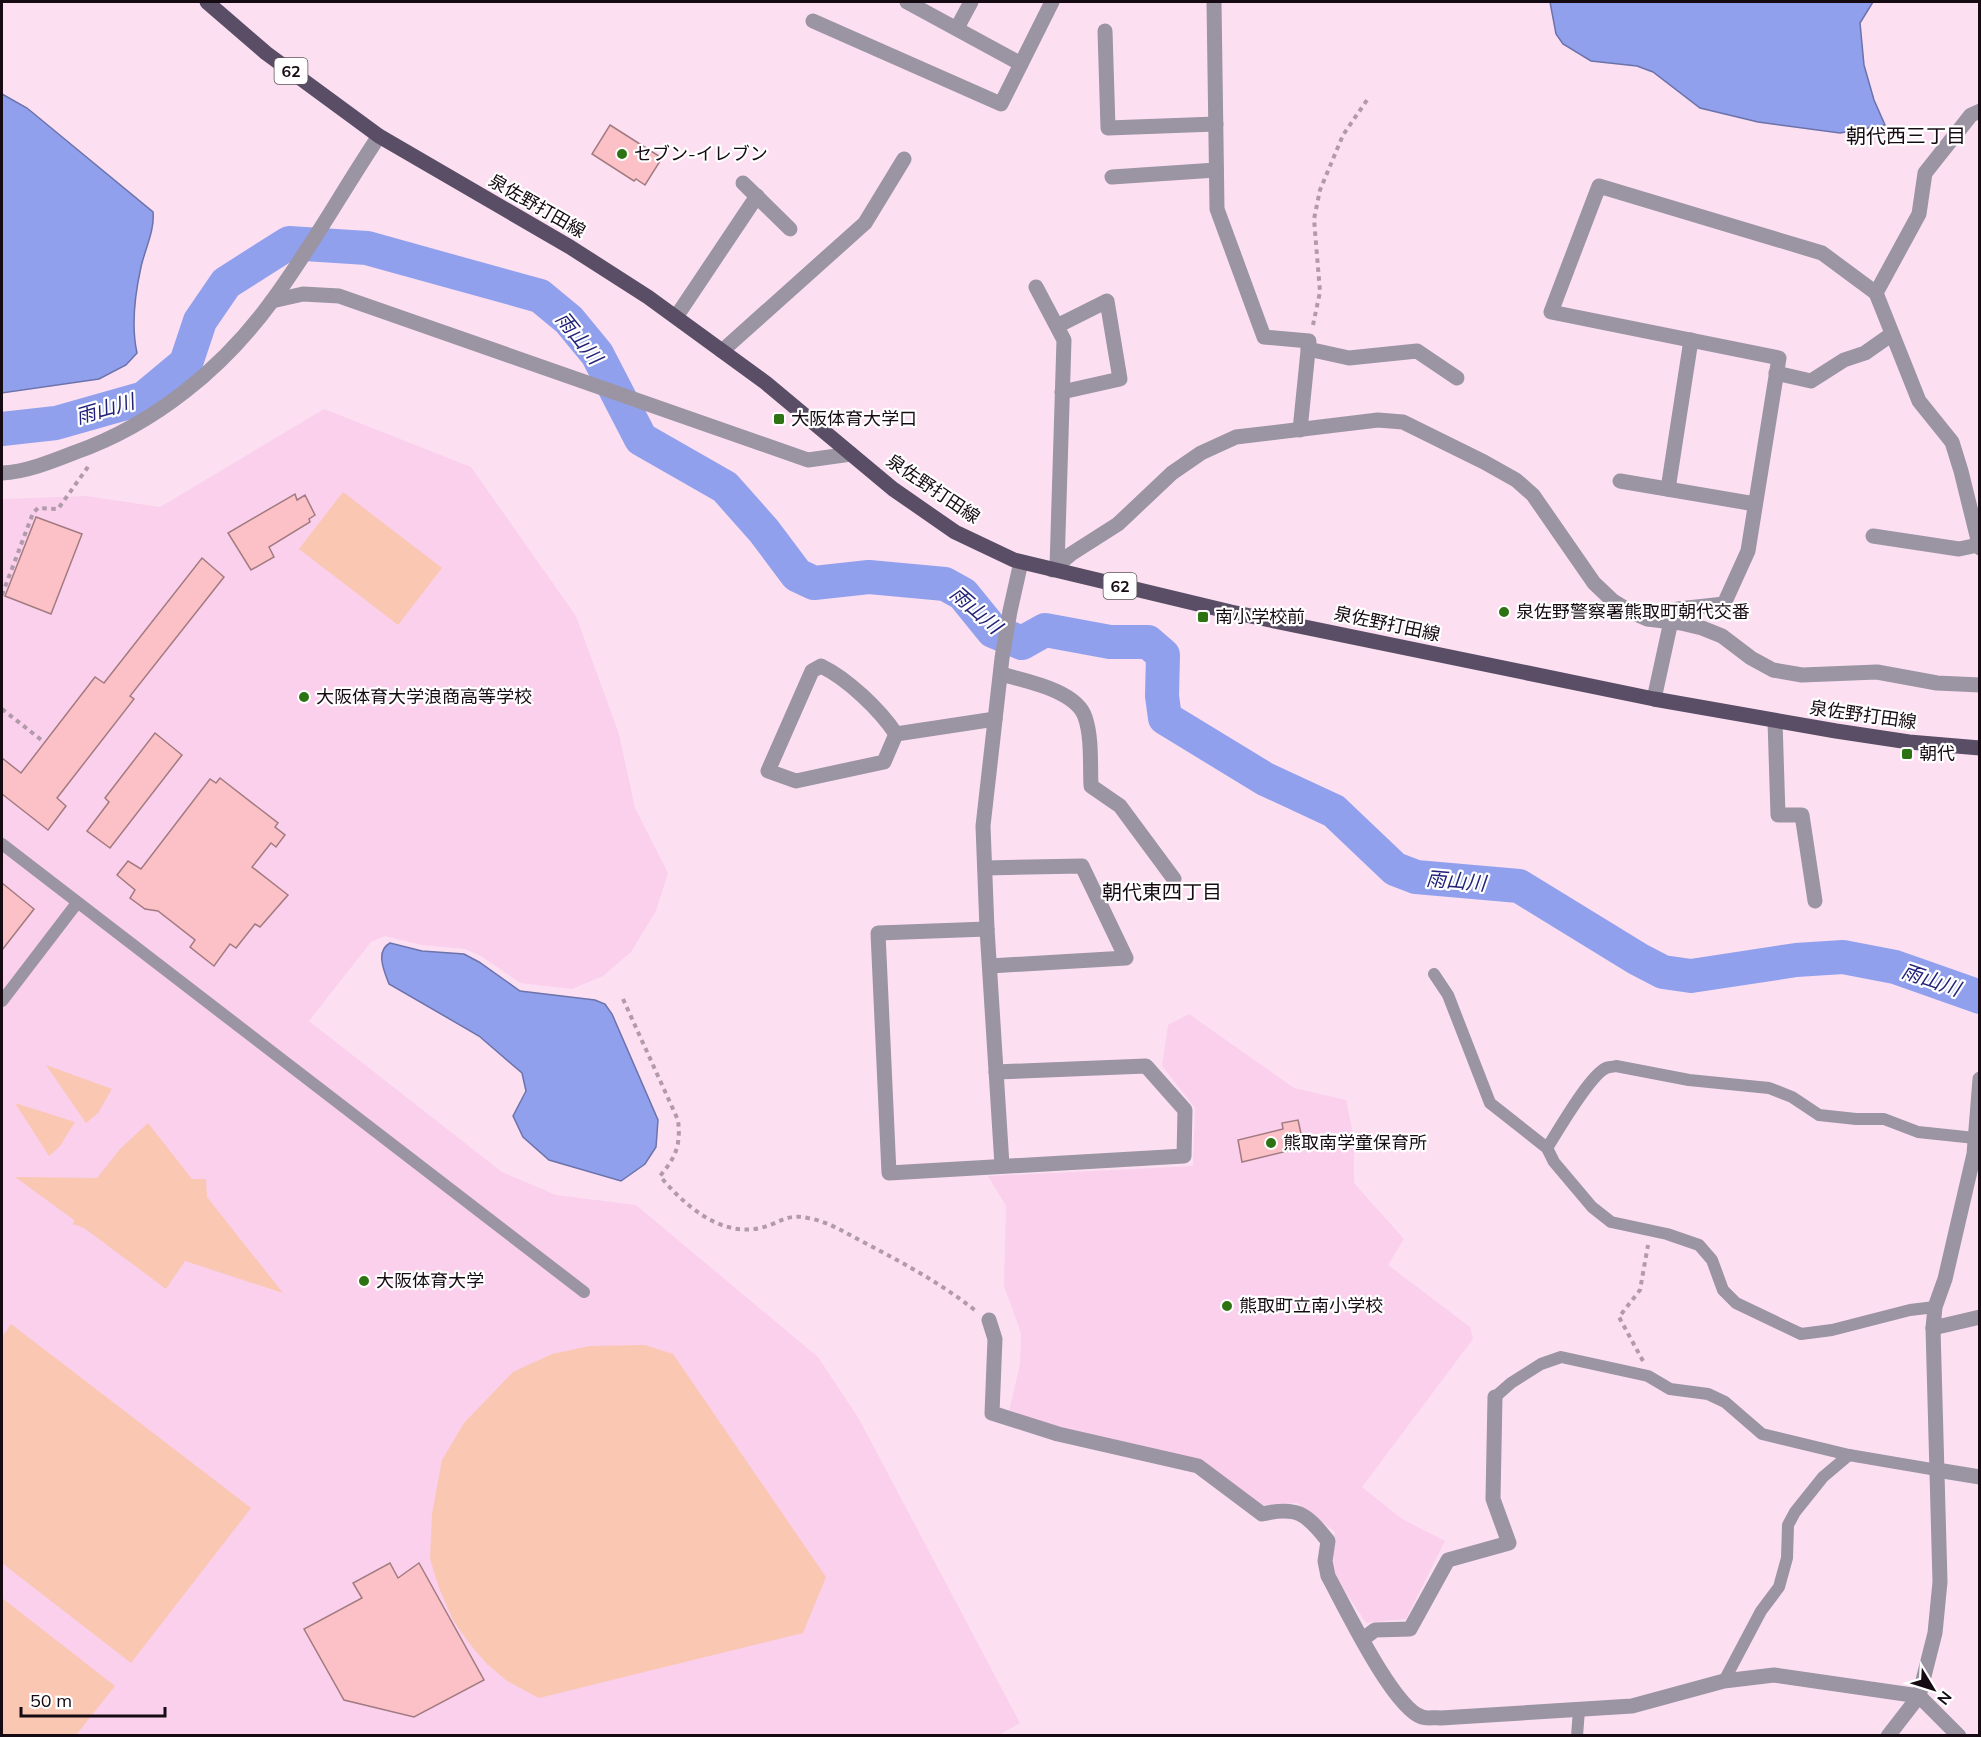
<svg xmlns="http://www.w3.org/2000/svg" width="1981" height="1737" font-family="Mulish,'Noto Sans JP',sans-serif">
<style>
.built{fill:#fad0ec}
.green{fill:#fac7b3}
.water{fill:#91a0ec;stroke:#6c73ab;stroke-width:1.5}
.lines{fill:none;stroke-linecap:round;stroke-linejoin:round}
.river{stroke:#91a0ec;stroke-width:34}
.building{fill:#fbc1c7;stroke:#a27b80;stroke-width:1.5}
.path{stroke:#b19aa9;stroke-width:4;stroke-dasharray:4.5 4.5;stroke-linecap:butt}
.service{stroke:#9b94a2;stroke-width:12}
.minor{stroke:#9b94a2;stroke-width:15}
.tertiary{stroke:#9b94a2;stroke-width:15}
.primary{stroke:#5a4e66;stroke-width:15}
.poi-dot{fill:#2e7313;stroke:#fff;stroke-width:2}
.labels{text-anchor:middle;stroke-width:4.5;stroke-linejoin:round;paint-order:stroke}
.shield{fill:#fff;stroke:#5c5459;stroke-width:1.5}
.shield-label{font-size:16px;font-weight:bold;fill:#160b12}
.poi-label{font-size:18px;fill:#160b12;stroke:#fff;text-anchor:start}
.street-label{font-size:18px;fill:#160b12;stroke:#fff}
.neighbourhood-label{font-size:20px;fill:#160b12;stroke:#fff}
.water-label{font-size:20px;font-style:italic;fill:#232279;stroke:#fff}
</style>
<rect width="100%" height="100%" fill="#fce0f2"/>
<!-- built -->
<g class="built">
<path d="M324,409L471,467L576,616L619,734L635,808L668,873L656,911L631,952L603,976L572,989L520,983L481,956L465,949L422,945L385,936L371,942L309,1021L502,1172L556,1195L636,1205L818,1357L859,1419L1020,1723L997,1736L2,1735V499L86,496L160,507Z"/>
<path d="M1189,1014L1294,1088L1346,1100L1354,1138V1183L1404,1239L1388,1265L1470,1327L1473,1339L1362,1487L1402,1519L1445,1541L1406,1619L1366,1623L1335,1576L1331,1556L1335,1532L1297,1503L1262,1505L1203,1462L1062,1429L1009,1411L1020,1364L1021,1333L1004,1286L1006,1206L988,1176L1193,1166L1195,1108L1162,1066L1168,1025Z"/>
</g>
<!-- green -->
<g class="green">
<path d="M343,492L442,568L398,625L299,549Z"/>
<path d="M46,1065L112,1089L98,1113L86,1123Z"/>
<path d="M15,1103L75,1122L60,1146L49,1156Z"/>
<path d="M148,1123L192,1179H206L207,1197L283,1293L185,1261L166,1289L84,1228L73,1224L74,1220L15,1177L97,1178L121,1148Z"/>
<path d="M11,1324L251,1508L131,1663L2,1563V1337Z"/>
<path d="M645,1345L673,1354L826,1577L803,1633L539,1698L507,1681L486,1663L469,1643L453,1620L439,1588L430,1559L432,1514L442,1460L464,1423L513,1372L552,1354L590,1346Z"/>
<path d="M2,1598L115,1686L76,1735H2Z"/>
</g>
<!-- water -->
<g class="water">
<path d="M1550,2H1873L1860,23L1864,65L1874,100L1885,125L1840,133L1758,122L1700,108L1653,72L1637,66L1591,61L1563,44L1556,34Z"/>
<path d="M2,94L27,108L153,212C155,230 145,249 141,267C135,294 131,326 137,353L126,365L99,379L2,393Z"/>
<path d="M390,943L422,951L464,954L479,962L520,991L595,1000L605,1004L612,1014L658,1120L656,1147L645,1164L621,1181L549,1160L523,1137L513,1116L526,1091L522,1073L479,1036L389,984C384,971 375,951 390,943Z"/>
</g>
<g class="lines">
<!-- river -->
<path class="river" d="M2,429L56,423L144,398L186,363L200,321L226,283L289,243L367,248L540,296L569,320L597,354L641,439L725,487L764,531L797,575L814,583L869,577L945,584L963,594L993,631L1022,643L1045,630L1110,642H1148L1163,655L1162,696L1165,718L1265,779L1334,811L1395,869L1416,877L1519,886L1638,959L1663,972L1691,976L1796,960L1843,957L1895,967L1980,997"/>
</g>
<!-- building -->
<g class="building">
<path d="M610,125L662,158L645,185L636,179L634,181L592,154Z"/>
<path d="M295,494L297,500L305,495L315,515L309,519L310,522L269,547L274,557L251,570L228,533Z"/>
<path d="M36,517L82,534L51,614L5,596Z"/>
<path d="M202,558L224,577L130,696L134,699L57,798L66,806L48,830L2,794V758L21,773L95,677L104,683Z"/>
<path d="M155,733L182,755L110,848L87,831L109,802L105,798Z"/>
<path d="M220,778L278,823L275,827L285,835L276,847L271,843L252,867L288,895L260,927L255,924L236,948L230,944L214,966L190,947L195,940L158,911L145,909L130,898L135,890L117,875L128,861L141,869L210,779L216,783Z"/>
<path d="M2,883L34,909L2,950Z"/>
<path d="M1298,1120L1304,1147L1242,1162L1238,1140L1283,1129L1282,1123Z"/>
<path d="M390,1563L398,1578L419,1563L484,1680L414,1717L344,1700L304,1629L362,1598L353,1583Z"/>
</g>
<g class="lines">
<!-- path -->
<g class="path">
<path d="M1313,325L1320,292L1314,219L1320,190L1343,135L1367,100"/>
<path d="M2,595L33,513L38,508L58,509L90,464"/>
<path d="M2,709L44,742"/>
<path d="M623,999L678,1120C681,1145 676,1157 660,1176C684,1205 720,1237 760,1228C779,1224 786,1213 808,1218C830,1222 847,1234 867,1244C905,1264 942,1284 976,1311"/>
<path d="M1643,1361L1619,1317L1640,1290L1648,1245"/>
</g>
<!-- service -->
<g class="service">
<path d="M2,844L584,1292"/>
<path d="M1434,974L1448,995L1490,1103L1547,1148L1554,1162L1592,1207L1611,1222L1667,1234L1699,1245L1712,1260L1723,1290L1736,1303L1801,1334L1832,1330L1910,1310L1935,1307"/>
<path d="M2,1001L77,903"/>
<path d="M1547,1148C1558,1131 1589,1076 1606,1068C1609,1067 1612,1067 1616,1066L1689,1080L1769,1088L1792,1097L1819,1115L1856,1119H1884L1918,1132L1975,1138"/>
<path d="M1495,1397L1511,1383L1541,1364L1561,1357L1648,1376L1670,1389L1708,1394L1725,1402L1762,1434L1849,1455L1937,1470"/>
<path d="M1724,1681L1761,1611L1779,1587L1787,1558L1788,1525L1795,1512L1823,1477L1849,1455"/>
<path d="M1577,1736L1579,1710"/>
</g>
<!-- minor -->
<g class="minor">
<path d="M907,2L1021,64"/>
<path d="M1214,2L1217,209L1264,337L1309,341L1300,430"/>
<path d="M813,21L1001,104L1052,2"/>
<path d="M957,28L971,2"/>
<path d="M1105,31L1108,128L1216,124"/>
<path d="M1980,111L1971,115L1925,173L1919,214L1876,293L1919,401L1952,442L1961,471L1980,548"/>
<path d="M1112,177L1216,170"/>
<path d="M743,183L790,229"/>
<path d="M1036,287L1064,340L1057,567"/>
<path d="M272,301L303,294L339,296L808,460L851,454"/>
<path d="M676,317L757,196"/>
<path d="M1057,326L1107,301L1120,379L1062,392"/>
<path d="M1308,349L1349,358L1417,351L1457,378"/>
<path d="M722,351L865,223L904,159"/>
<path d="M1776,373L1811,381L1844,360L1865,353L1892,334"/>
<path d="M1620,481L1755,504"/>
<path d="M1668,489L1691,340"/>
<path d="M1873,536L1959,549L1978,545"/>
<path d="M1052,570L1071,554L1118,524L1172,473L1201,453L1236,437L1378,420L1403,422L1484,462L1516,480L1533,495L1594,583L1613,601L1631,612L1647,619L1681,623L1702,628L1722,636L1751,658L1773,670L1802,675L1877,672L1937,683L1980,685"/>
<path d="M1001,674C1025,681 1076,690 1085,717C1092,737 1090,764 1091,786L1120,806L1174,879"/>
<path d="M1654,699L1671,621L1678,609L1724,604L1748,551L1779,358L1551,312L1599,186L1822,253L1876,293"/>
<path d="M1775,721L1778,815H1802L1815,901"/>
<path d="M896,734L884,762L796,781L768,771L812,671L821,666C848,679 880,710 896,734L995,719"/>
<path d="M985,868L1082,866L1126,958L990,966"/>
<path d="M987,929L878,933L889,1173L1184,1156L1185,1110L1146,1066L996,1072"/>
<path d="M1002,1165L987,929L983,826L1002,658L1010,611L1021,562"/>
<path d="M989,1320L995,1339L992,1413L1058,1434L1198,1466L1262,1514C1297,1506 1306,1513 1328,1541L1325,1561L1328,1576C1344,1605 1393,1708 1422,1717C1427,1719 1435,1717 1441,1718L1632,1706L1724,1681L1774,1675L1919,1696L1959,1736"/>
<path d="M1933,1328L1980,1317"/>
<path d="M1937,1470L1980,1477"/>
<path d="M1363,1639L1375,1630L1410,1629L1448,1560L1509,1543L1493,1499L1495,1397"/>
<path d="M1888,1736L1919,1696L1935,1633L1940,1582L1933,1328L1935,1307L1945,1279L1974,1154L1980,1079"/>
</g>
<!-- tertiary -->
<path class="tertiary" d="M2,473C26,472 53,461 76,452C155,424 223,368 272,301C311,248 343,190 379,136"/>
<!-- primary -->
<path class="primary" d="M207,2L266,53L379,136L570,247L648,297L766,383L893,489L955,532L1014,560L1231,612L1654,699L1836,731L1909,742L1980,748"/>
</g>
<!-- markers -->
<g class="poi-dot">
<circle cx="622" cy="154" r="6"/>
<rect x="773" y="413" width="12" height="12" rx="3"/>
<circle cx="1504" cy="612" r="6"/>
<rect x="1197" y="611" width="12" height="12" rx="3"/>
<circle cx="304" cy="697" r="6"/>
<rect x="1901" y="748" width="12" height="12" rx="3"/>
<circle cx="1271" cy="1143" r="6"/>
<circle cx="364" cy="1281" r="6"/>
<circle cx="1227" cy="1306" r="6"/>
</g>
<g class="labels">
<!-- shield labels -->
<g class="shield">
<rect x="274.5" y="58" width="33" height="26" rx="4.5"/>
<rect x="1103.5" y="573" width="33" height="26" rx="4.5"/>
</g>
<g class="shield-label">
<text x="291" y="77">62</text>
<text x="1120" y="592">62</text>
</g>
<!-- poi labels -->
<g class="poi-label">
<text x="634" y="160">セブン-イレブン</text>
<text x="791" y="425">大阪体育大学口</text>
<text x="1516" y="618">泉佐野警察署熊取町朝代交番</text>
<text x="1215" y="623">南小学校前</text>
<text x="316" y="703">大阪体育大学浪商高等学校</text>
<text x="1919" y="760">朝代</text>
<text x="1283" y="1149">熊取南学童保育所</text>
<text x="376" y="1287">大阪体育大学</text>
<text x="1239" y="1312">熊取町立南小学校</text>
</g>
<!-- street labels -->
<g class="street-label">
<text transform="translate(537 206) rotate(30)" y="6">泉佐野打田線</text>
<text transform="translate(933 489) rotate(34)" y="6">泉佐野打田線</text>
<text transform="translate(1387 624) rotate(12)" y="6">泉佐野打田線</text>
<text transform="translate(1863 715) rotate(8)" y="6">泉佐野打田線</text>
</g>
<!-- neighbourhood labels -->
<g class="neighbourhood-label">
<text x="1906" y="143">朝代西三丁目</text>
<text x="1162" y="899">朝代東四丁目</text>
</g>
<!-- water labels -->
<g class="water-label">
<text transform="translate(579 338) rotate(51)" y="7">雨山川</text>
<text transform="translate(105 409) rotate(-16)" y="7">雨山川</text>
<text transform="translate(976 610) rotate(41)" y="7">雨山川</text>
<text transform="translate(1456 881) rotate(5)" y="7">雨山川</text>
<text transform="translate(1931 980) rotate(19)" y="7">雨山川</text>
</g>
</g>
<!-- border -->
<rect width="1981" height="1737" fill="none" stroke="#160b12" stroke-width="6"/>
<!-- north arrow -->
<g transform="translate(1933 1689) rotate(128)" stroke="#ffffff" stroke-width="4.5" paint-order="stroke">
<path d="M0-4.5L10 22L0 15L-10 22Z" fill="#160b12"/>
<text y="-9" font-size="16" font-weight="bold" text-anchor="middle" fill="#160b12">N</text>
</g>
<!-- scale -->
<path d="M21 1707v9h144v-9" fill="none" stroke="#160b12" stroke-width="3"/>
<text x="30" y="1707" font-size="18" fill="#160b12" stroke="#ffffff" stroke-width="4.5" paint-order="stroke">50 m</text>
</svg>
